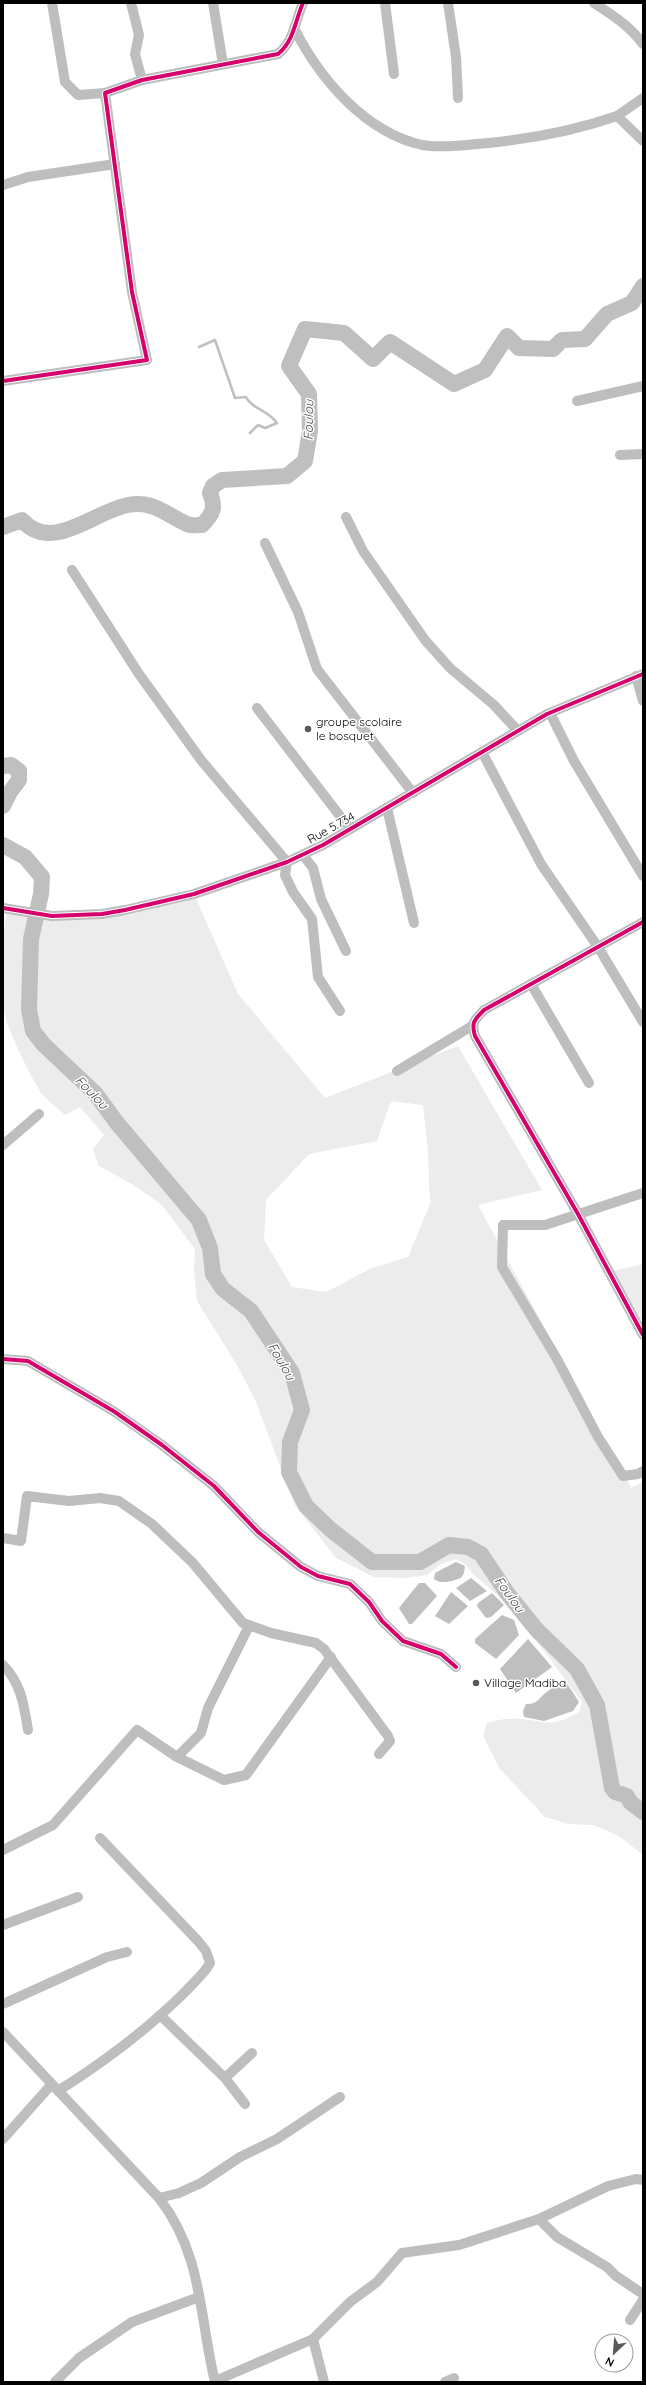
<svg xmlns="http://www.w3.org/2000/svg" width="646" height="2385" font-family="Quicksand,sans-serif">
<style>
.green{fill:#ececec;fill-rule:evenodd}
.water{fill:#bfbfbf}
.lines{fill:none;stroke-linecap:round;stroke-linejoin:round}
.stream{stroke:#bfbfbf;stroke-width:2.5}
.river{stroke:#bfbfbf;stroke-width:16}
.minor{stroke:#bebebe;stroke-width:10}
.cycleway-casing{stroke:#fff;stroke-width:6}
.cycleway{stroke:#d6006c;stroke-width:4}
.poi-dot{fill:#595959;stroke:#fff;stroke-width:1.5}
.labels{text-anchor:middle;stroke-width:3;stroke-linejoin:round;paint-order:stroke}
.poi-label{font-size:12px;fill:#000;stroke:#fff;text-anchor:start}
.street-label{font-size:12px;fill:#000;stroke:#fff}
.water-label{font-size:13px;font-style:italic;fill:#444;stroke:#fff}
</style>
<rect width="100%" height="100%" fill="#fff"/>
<!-- green -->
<g class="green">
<path d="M194,894L238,994L325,1098L458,1046L542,1190L478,1205L631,1488L643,1482V1855L619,1836L593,1825L569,1824L545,1817L500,1769L483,1736L487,1723C494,1721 502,1719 509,1719C539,1717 547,1732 579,1712L582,1702L511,1607L474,1575L465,1564L456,1559L441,1564L427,1575L404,1578L374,1577L336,1558L294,1504L256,1402L237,1365L197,1301L194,1271L195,1249L162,1205L132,1184L99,1166L93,1149L104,1135L80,1107L65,1115C58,1108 49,1102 43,1095C34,1085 7,1028 5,1015C0,985 2,939 7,909L77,916ZM391,1101L423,1105L428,1153L430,1204L408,1257L372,1268L326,1292L292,1287L264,1240L266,1200L309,1154L377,1141Z"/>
<path d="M643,1264V1322L613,1271Z"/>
</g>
<!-- water -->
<g class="water">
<path d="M456,1562L465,1566L464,1573L461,1578C452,1581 442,1585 434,1579L435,1573Z"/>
<path d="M471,1578L487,1591L470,1601L456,1588Z"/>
<path d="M419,1583H425L437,1596L412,1624H409L399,1608Z"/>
<path d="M451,1592L468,1606L449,1624L435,1616Z"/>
<path d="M492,1593L504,1605L491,1617L486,1618L477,1606L478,1603Z"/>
<path d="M502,1615L514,1620L519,1635L496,1659L475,1643V1639Z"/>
<path d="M528,1639L552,1667L516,1693L500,1669Z"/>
<path d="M566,1682L579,1702L573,1711L544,1721L524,1717L523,1711L526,1704C538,1705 540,1696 548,1691C553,1687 560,1684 566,1682Z"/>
</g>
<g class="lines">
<!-- stream -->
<path class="stream" d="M199,347L215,340L235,398L246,397C252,409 268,410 277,423L265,428L258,425L250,433"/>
<!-- river -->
<g class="river">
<path d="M3,527L22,520C51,554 95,511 128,505C154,500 166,515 187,524C191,526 198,525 202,525C213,514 216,508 210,493L213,486L222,480L287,476L305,461L310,431L309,394L289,366L305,329L344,333L373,359L390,342L454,384L485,370L507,336L519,348L553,349L562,340L585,339L607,314L632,303L643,286"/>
<path d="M3,766L11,765L19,771V780L10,792L3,806"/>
<path d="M3,845L25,857L42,877L41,894L31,939L29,1009L33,1031L44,1045L95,1093L117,1123L199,1220L210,1248L213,1274L223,1289L251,1311L292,1373L302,1410L290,1442L289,1472L306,1506L330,1529L372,1562H420L449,1545L468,1547L481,1554L507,1593L536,1629L577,1669L597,1705L612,1788L615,1792L627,1796L630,1802L643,1812"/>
</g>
<!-- minor -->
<g class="minor">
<path d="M52,3L65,82L78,95L105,93"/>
<path d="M131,3L139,35L135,54L142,80"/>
<path d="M213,3L223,64"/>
<path d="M385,3L394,74"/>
<path d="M448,3L456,57L458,98"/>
<path d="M594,3C612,15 630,26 643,44"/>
<path d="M295,30C321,80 365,132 422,145C439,148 459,146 477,144C525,140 571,132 617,116L643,141"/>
<path d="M617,116L643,98"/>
<path d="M3,185L28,177L115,164"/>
<path d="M3,381L147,360L132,292L105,93L142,80L278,54C294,41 295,21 303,3"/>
<path d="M577,401L643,386"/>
<path d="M620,455L643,454"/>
<path d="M346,517L363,551L425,640L450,668L494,705L518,731"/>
<path d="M265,543L298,612L317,669L413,793"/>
<path d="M72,570L139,674L201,760L287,862L285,875L293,892L312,919L318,977L340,1011"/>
<path d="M636,676L643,701"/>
<path d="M257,708L350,829"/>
<path d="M550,713L574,761L643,876"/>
<path d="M482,752L541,864L598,947L643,1022"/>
<path d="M387,808L414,923"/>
<path d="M303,855L313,868L321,899L346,951"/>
<path d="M3,908L52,916L102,914L125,910L194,894L287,862L323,845L547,714L643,674"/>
<path d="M643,922L484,1010C474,1020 471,1023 475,1036L578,1214L643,1335"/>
<path d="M531,984L589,1083"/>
<path d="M397,1071L472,1026"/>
<path d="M3,1145L39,1114"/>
<path d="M643,1193L545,1225H503L502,1267L557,1359L598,1437L623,1476L638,1474L643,1471"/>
<path d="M3,1359L28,1361L115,1412L162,1445L214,1486L258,1532L301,1567L318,1576L350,1584L369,1602L382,1621L403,1641L441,1654L456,1667"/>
<path d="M3,1538L21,1541L27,1496L69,1501L100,1498L119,1501L152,1524L192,1562L243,1623L271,1633L316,1643L324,1649L388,1736L390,1741L379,1754"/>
<path d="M3,1665C21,1683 24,1705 28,1730"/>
<path d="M177,1757L201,1733L208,1708L249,1626"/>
<path d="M3,1850L53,1825L137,1730L177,1757L224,1780L246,1775L331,1657"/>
<path d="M3,1925L78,1897"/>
<path d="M3,2004L107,1957L127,1952"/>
<path d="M160,2015L225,2078"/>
<path d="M3,2032L159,2198C203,2255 199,2316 215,2382"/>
<path d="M58,2091C104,2062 147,2030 186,1991C194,1982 205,1973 210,1963L206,1951L198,1941L100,1838"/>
<path d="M245,2104L225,2078L252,2053"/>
<path d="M3,2139L51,2085"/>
<path d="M159,2198L179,2193L201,2183L240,2157L277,2139L340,2097"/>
<path d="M539,2219L557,2237L607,2267L616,2276L643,2294"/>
<path d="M630,2320L643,2300"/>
<path d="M313,2339L324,2382"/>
<path d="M215,2381L313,2339L350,2302L377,2282L402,2253L459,2245L539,2219L608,2186L636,2179L643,2180"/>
<path d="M55,2382L79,2358L132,2322L199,2297"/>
<path d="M445,2382L454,2378"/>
</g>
<defs>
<g id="cycleway">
<path d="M3,381L147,360L132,292L105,93L142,80L278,54C294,41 295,21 303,3"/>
<path d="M3,908L52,916L102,914L125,910L194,894L287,862L323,845L547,714L643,674"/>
<path d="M643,922L484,1010C474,1020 471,1023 475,1036L578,1214L643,1335"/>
<path d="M3,1359L28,1361L115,1412L162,1445L214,1486L258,1532L301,1567L318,1576L350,1584L369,1602L382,1621L403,1641L441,1654L456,1667"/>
</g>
</defs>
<!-- cycleway casing -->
<use href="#cycleway" class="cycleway-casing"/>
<!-- cycleway -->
<use href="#cycleway" class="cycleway"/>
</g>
<!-- markers -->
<g class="poi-dot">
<circle cx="308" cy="729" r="4"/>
<circle cx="476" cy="1683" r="4"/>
</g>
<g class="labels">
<!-- poi labels -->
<g class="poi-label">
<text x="316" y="726">groupe scolaire<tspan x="316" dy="14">le bosquet</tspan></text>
<text x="484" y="1687">Village Madiba</text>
</g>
<!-- street labels -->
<g class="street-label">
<text transform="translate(331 828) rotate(-29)" y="4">Rue 5.734</text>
</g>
<!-- water labels -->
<g class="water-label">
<text transform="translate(308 420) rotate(-89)" y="5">Foulou</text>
<text transform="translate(92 1092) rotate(46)" y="5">Foulou</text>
<text transform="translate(282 1361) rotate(60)" y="5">Foulou</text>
<text transform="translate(510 1594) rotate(54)" y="5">Foulou</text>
</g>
</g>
<!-- border -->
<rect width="646" height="2385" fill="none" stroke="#000000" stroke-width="8"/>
<!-- north arrow -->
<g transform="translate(614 2353) rotate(206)"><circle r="19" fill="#ffffff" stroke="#999999"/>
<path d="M0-3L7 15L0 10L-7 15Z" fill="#595959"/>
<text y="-6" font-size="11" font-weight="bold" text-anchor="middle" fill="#000000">N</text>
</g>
</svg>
